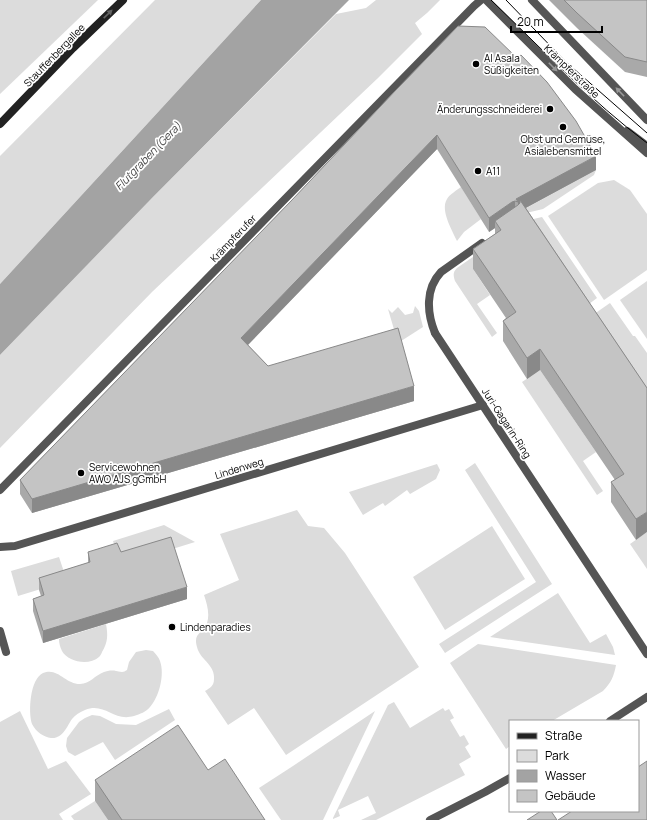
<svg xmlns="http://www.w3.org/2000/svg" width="647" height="820" font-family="Manrope,sans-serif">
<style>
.green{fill:#dcdcdc}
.water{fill:#a3a3a3}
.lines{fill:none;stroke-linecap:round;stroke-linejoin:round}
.service{stroke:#555;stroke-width:8}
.minor{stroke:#555;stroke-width:8}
.tertiary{stroke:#555;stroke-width:8}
.secondary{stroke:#222;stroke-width:8}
.tram{stroke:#000;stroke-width:1}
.wall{fill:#a9a9a9}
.shaded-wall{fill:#898989}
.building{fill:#c4c4c4;stroke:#898989}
.oneway{fill:#646464}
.oneway2{fill:#999}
.poi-dot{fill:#000;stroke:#fff;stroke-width:1.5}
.labels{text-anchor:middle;stroke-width:3.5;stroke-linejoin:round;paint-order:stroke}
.street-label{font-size:10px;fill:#000;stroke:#fff}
.poi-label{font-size:10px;fill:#000;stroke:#fff;text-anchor:start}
.water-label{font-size:11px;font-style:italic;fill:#444;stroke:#fff}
</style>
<rect width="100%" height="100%" fill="#fff"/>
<!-- green -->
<g class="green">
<path d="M0,0H98L0,94Z"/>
<path d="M155,0H261L0,284V156Z"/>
<path d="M376,0H440L427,13L415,23L422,34L378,78L152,292L0,448V355L152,198L336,14L366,8Z"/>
<path d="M596,170L594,175L543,209L522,214L521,211Z"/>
<path d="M614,180L630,190L647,214V270L604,300L548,216L598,183Z"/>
<path d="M461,187L481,219L464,232L457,241C452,230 440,210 447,199C449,195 457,190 461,187Z"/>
<path d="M542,217L597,298L581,310L473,269L490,295L477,304L497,333L492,337L455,281C453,275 453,272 457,268L525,221Z"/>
<path d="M647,281V339L620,300Z"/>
<path d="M610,303L633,336H635L647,353V409L587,319Z"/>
<path d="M415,306L419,311L423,327L398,343L388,309L392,313L398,307L405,315L413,313Z"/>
<path d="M540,370L596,452L583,461L603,491L597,495L522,382Z"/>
<path d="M475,463L552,584L445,653L439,644L536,582L465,470Z"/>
<path d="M437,464L440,470L436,479L410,494L407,490L385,506L383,503L363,515L349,492Z"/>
<path d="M297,510L308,526L324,528L345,553L419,667L286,755L254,708L228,725L205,691C210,688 214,686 214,679C215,664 200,660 197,647C193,633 202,634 207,623C210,614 207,604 204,595L239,580L220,534Z"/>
<path d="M164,525L195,542L121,565L113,541Z"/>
<path d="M492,526L525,579L445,630L413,577Z"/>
<path d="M647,532V569L630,544Z"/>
<path d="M59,557L67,581L18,596L11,571Z"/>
<path d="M558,593L590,643L606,634L613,647L615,655L490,637Z"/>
<path d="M106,624C108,635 108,642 102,652C102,653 100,656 99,657C89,666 68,662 62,651C60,647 59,643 59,639Z"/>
<path d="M478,644L616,665C614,676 611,683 603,691L552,721H510V746L506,749L450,663Z"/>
<path d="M146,650L153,651C156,654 159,658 160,661C165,675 159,697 150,707C146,712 140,714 134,716C113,722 105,702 85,710C80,712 75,715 72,719C67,726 63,739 51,738C44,737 36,732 32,724C28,712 30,679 43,673C58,667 65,684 80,684C90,684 95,675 104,672C107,671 112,670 116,671C118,671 119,672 122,672C124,672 125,671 127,670L129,662L136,652Z"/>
<path d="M394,702L410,728L443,708L445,711L449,709L454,718L450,720L460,737L464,735L469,744L465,747L471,757L459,764L465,775L376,820H361L376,813L368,796L338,810L340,816L333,819V818L388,705Z"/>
<path d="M169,709L175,720L115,760L103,742L75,756L68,752L66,746L67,738L79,722L85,718L92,715L100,716L116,724L136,725Z"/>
<path d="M20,711L48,769L66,761L91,794L59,814L63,820H0V722Z"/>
<path d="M375,711L323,820H281L259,788L293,766Z"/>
<path d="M95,801L108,820H74L71,816Z"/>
</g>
<!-- water -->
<path class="water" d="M261,0H349L152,198L0,355V284Z"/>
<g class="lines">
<!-- service -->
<g class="service">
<path d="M435,333C427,313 425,289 441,272L482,243"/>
<path d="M0,631L6,652"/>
</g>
<!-- minor -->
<g class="minor">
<path d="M627,131L647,146"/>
<path d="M435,333L647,654"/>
<path d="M0,490L474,6L481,0"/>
<path d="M0,547L15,546L483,405"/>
<path d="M610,721L647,697"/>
<path d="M430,820L485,792L510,778"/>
</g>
<!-- tertiary -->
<g class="tertiary">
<path d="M486,0L575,89L647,153"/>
<path d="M532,0L647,120"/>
</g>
<!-- secondary -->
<path class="secondary" d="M0,124L73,48L123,0"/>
<!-- tram -->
<g class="tram">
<path d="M491,0C542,49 591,101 647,143"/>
<path d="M506,0L566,62L647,133"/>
</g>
</g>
<!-- wall -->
<g class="wall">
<path d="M549,0H647V77L625,72L577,28Z"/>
<path d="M396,90L596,170L526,208L647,388L636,540L611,502V482L615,480L596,452L540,370L527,379L503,341V321L506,318L473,269V249L495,234V228L489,232L437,149L248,345L268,366L414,401L32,513L20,494V480L292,200Z"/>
<path d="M88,552H121L187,599L43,643L33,611V599L41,596L39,590V578L88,563Z"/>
<path d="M208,770L265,820H108L95,801V780Z"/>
</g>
<!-- shaded-wall -->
<g class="shaded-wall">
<path d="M437,135V149L241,352V338Z"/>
<path d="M596,156V170L518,212V202L516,199Z"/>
<path d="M515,201V216L495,221V228L489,232V218L512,202Z"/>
<path d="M540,349V370L527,379V358Z"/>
<path d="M414,386V401L32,513V499Z"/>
<path d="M647,512V532L636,540V519Z"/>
<path d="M187,587V599L43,643V631Z"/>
</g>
<!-- building -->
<g class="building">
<path d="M564,0H647V62L625,57L577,13Z"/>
<path d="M458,26L485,27L517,58L521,55L547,82L576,121L596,156L516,199L518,202L515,201L512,202L489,218L437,135L241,338L268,366L398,328L414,386L32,499L20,480L292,200L396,90Z"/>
<path d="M520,200L647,388V512L636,519L611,482L624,474L540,349L527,358L503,321L516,312L473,249L501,230L495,221L518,205L520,203Z"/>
<path d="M171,537L187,587L43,631L33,599L44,595L39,578L90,562L88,552L117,543L121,552Z"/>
<path d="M178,725L208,770L225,759L265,820H122L95,780Z"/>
<path d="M647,761V820H558L572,811H638V767Z"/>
<path d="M541,811H551L557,820H527Z"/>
</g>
<!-- one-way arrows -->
<defs><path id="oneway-solid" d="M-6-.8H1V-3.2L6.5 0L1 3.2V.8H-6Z"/></defs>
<use class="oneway" href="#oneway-solid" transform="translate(108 14) rotate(-44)"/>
<g class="oneway2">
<use href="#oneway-solid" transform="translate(553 67) rotate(45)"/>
<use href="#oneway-solid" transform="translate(620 92) rotate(-134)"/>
</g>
<!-- markers -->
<g class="poi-dot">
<circle cx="476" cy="64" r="4"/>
<circle cx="550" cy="109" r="4"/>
<circle cx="563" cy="127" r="4"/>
<circle cx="478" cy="171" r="4"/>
<circle cx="81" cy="473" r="4"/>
<circle cx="172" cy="627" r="4"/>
</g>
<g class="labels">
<!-- street labels -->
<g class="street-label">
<text transform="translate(54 55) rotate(-46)" y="4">Stauffenbergallee</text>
<text transform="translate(572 71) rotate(44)" y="4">Krämpferstraße</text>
<text transform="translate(233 238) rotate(-46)" y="4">Krämpferufer</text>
<text transform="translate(507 423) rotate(57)" y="4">Juri-Gagarin-Ring</text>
<text transform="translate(239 468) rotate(-17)" y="4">Lindenweg</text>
</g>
<!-- poi labels -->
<g class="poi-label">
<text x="484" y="62">Al Asala<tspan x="484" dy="12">Süßigkeiten</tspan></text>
<text x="542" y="113" text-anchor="end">Änderungsschneiderei</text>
<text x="563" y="143" text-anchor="middle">Obst und Gemüse,<tspan x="563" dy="12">Asialebensmittel</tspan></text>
<text x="486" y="175">A11</text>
<text x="89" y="471">Servicewohnen<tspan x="89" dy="12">AWO AJS gGmbH</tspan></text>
<text x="180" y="631">Lindenparadies</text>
</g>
<!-- water labels -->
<g class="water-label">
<text transform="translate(148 156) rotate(-46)" y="4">Flutgraben (Gera)</text>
</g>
</g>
<!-- legend -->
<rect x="509" y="720" width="130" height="92" fill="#ffffff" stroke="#999999"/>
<rect x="517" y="733" width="20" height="6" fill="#222222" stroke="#999999"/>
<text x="545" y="740" font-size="12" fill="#000000">Straße</text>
<rect x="517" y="750" width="20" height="12" fill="#dcdcdc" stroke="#999999"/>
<text x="545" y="760" font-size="12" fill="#000000">Park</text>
<rect x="517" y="770" width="20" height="12" fill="#a3a3a3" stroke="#999999"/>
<text x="545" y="780" font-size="12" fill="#000000">Wasser</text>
<rect x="517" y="790" width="20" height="12" fill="#c4c4c4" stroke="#999999"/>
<text x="545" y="800" font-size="12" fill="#000000">Gebäude</text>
<!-- scale -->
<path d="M511 26v6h91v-6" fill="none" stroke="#000000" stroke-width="2"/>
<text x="517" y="26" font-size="12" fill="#000000" stroke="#ffffff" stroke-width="3" paint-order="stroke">20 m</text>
</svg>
